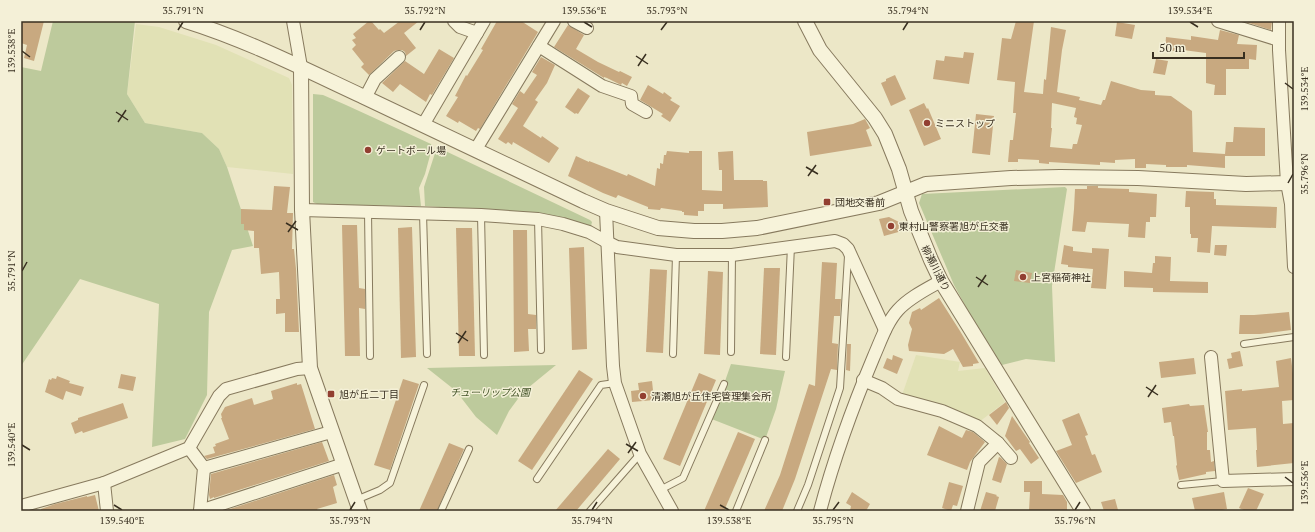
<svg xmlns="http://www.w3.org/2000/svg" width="1315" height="532" font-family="'PT Serif','Noto Sans JP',serif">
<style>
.farmland{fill:#e1e1b5}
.green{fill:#bdca9c}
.building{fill:#c8a980;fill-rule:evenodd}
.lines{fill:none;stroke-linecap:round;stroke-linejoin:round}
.service-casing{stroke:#877a5e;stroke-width:8}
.minor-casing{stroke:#877a5e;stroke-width:14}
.tertiary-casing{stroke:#877a5e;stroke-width:16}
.service{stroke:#f7f3da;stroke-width:6}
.minor{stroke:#f7f3da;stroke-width:12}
.tertiary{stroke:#f7f3da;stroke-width:14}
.ticks{fill:none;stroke:#382f20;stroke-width:1.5}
.poi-dot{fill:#923f31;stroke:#f4f0d7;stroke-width:1.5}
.labels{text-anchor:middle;stroke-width:3;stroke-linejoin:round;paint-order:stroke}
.poi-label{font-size:10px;fill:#382f20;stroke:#f4f0d7;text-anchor:start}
.street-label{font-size:10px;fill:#382f20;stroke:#f4f0d7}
.park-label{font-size:10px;font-style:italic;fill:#425328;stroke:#f4f0d7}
.neatline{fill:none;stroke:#382f20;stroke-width:1.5}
.ticks-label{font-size:10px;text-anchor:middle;fill:#382f20}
</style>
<rect width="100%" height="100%" fill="#ece7c7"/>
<!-- farmland -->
<g class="farmland">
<path d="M136,24L159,27L216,45L289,78L292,85L293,174L227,167L219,149L202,133L145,123L127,94Z"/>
<path d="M916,355L960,362L958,371L985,368L1005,402L979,422L902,395Z"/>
</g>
<!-- green -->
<g class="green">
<path d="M53,21H135L127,94L145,123L202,133L219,149L227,167L253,246L232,250L209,312L207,395L185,439L152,447L159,304L80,279L21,366V67L41,71Z"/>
<path d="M313,94L323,95L346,105L431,144L432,148L425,174L419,188L421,206L319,205L313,202Z"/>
<path d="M437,147L590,220L592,222L591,226L568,219L524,213L425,206L424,187Z"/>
<path d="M1065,187L1067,189L1052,286L1055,362L1026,359L1002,365L973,320L954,285L919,203L922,194Z"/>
<path d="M731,364L785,371L776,409L765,440L709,418L724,384Z"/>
<path d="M556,365L523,392L509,411L497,435L476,417L456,391L427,368Z"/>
</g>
<!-- building -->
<g class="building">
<path d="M21,21H44L34,61L24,58L27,45L21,43Z"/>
<path d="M369,21H371L379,30L380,29L384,33L400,21H419L404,33L416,48L406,56L405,52L402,50H398L394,51L369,75L361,67L364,64L352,49L356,45L352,40L356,38L353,34Z"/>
<path d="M497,21H521L538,32L480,129L478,128L476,131L459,121L458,123L446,116L458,97L455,96L466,75L467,76L483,50L481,49Z"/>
<path d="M1016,21H1034L1024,92L1043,94L1044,79L1046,80L1051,27L1066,30L1062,50L1057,92L1080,97L1079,100L1101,105L1103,100H1105L1111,81L1141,90L1155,91V95L1171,96L1192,111L1193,152L1225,154L1226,142H1233L1234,127L1265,128V156H1225V168L1187,165V167H1166V165L1146,164V168H1135V159L1115,160V163L1100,162V165L1049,162V164L1039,163V160L1018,159V162H1008L1010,140H1013L1016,113H1013L1015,82L997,80L1002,38L1011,39ZM1052,103L1076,108L1074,117L1077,118L1076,124L1082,125L1077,144H1073L1072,149L1050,147L1052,128H1051Z"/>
<path d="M1243,21H1272L1271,30Z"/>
<path d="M1117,22L1135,25L1132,39L1115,36Z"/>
<path d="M568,25L584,35L576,49L598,62L619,72L620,71L632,77L627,86L622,83L621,85L607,78L604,77V78L554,47Z"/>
<path d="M1220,30L1239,35L1237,44L1257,45L1256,60L1249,59V69H1226V95H1214L1215,85L1206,83V53L1183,50L1182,52L1165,50L1166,37L1191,40V36L1218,40Z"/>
<path d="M439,49L454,58L432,95L430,94L426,102L400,84L393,92L382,83L405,61L424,74Z"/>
<path d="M964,52L974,53L969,84L933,79L936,60L944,61L945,56L963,58Z"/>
<path d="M541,57L555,65L547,83L535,100L538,102L523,126L541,138L542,136L559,148L549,163L513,142L512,145L508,142L506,144L498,139L518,108L512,104L520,91L524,94L537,75L532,72Z"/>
<path d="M1156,59L1168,61L1165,75L1153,73Z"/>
<path d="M895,75L906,99L891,106L881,83L886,81V79Z"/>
<path d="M648,85L663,94L664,92L672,98L670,100L680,106L670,122L661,116L663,114L640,100Z"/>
<path d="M578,88L590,96L578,114L576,113L575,114L565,107Z"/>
<path d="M924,103L927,109L928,108L941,139L924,146L909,110Z"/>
<path d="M976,114L994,116L990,155L972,153Z"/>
<path d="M865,119L870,128L866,130L872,146L810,156L807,132L853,124Z"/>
<path d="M667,151L689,153V151H702V190L722,191V170H719L718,152L733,151L734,180H763V181H767L768,207L723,209V204H704V211H698V216L684,215V212H682V211L661,208L660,210L648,209V207L618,195L616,198L603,193L568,176L576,156L589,162V161L612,170L627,176L628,174L655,186L657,168L660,169V163L663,164L664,155H666Z"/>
<path d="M274,186L290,187L287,213H293L292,249H294L296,269L299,332H285V313L276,314V299H280L279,272L261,274L259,248H254V231L244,230V224H241V209L272,210Z"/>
<path d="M1087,186H1098V188L1129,189V192L1157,194L1156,217H1150V222H1146L1145,238L1128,237L1129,224L1087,222L1085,232L1072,231L1074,209L1075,189H1087Z"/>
<path d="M1186,191L1214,192V199H1216V205L1277,207L1276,228L1212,226L1210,253L1197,252L1198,238H1191V234H1190V207H1185Z"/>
<path d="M889,217L899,222L902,231L884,236L879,219Z"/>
<path d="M342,225H357L359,288L365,289V309L359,308L360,356H345Z"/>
<path d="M412,227L416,357L401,358L398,228Z"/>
<path d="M456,228H472L475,356H459Z"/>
<path d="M513,230H527L528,314L536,315V329H528L529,351L514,352Z"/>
<path d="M1064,245L1073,247V251L1092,253V248L1109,249L1106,289L1091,288L1093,269L1068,267V265L1061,264Z"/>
<path d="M1215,245H1227L1226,256L1214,255Z"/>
<path d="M584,247L587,349L572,350L569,248Z"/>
<path d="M1155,256L1171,257L1170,281L1208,282V293L1153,292V288L1124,287V271L1152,273L1153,263H1155Z"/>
<path d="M822,262L837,263L835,299H841L840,316H834L832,343L838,344L837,370L831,369L795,479L782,511H764L780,475L809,384L815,386Z"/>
<path d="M764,268H780L776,355L760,354Z"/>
<path d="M650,269L667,270L663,353L646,352Z"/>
<path d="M1016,270L1032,273L1030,283L1014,281Z"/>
<path d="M708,271L723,272L720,355L704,354Z"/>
<path d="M939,298L960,331L979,363L973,364V366L963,367L953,349L944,354L909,351L908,345L912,329L909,323L912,312L920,308L921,310Z"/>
<path d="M1289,312L1291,330L1260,334H1239L1240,315H1254Z"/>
<path d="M847,344H851L850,371L846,370Z"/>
<path d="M1240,351L1243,366L1229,369L1227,359L1232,358L1231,353Z"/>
<path d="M893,355L903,359L897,374L883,368L887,358L892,360Z"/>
<path d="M1194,358L1196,374L1161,378L1159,362Z"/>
<path d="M1291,358L1294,382V400L1282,401L1283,424L1294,423V463L1257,467L1256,450H1257L1256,428L1228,430L1225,391L1242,389V391L1279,387L1276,361Z"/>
<path d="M579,370L593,379L532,470L518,461Z"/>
<path d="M699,373L716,380L680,466L663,459Z"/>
<path d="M121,374L136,377L133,391L118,388Z"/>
<path d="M57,376L70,381L69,383L84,387L81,396L66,391L63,400L45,392L49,379L51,380L52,378L56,379Z"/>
<path d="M403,379L419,384L390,470L374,465Z"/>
<path d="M652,381L654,400L632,402L631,391L639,390L638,383Z"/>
<path d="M297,383V385L301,384L315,429L207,459L204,456L215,453L213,447L216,446L215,444L229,439L221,418H222L221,414L225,407L252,398L254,405L273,399L271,391Z"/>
<path d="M1006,402L1009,408L997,425L989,415Z"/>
<path d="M123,403L128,418L83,433L82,431L75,434L71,423L78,420V418Z"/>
<path d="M1189,404L1190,406L1204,405L1208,432H1207V450H1210L1211,462L1214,461L1215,471L1206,472V474L1179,480L1176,466L1177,465L1174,436H1173L1171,422L1164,423L1162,408Z"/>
<path d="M1079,413L1088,435L1085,436L1092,455L1095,454L1102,472L1076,483L1056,451L1072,445L1062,420Z"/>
<path d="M1012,416L1023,432L1030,442L1029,443L1039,458L1031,464L1020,449L1016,451L1005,436Z"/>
<path d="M939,426L962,438L966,430L973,432L985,442L970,462L967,470L927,455Z"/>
<path d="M738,432L755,439L724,511H704Z"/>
<path d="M322,442L329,461L214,498V497L210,499L209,495L211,474Z"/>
<path d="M449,443L464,449L437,511H419Z"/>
<path d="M608,449L620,459L576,511H555Z"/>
<path d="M999,457L1001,458L1007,464L1001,483L992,480Z"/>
<path d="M334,475L337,485L333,487L337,503L317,509L318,511H224Z"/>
<path d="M1024,481H1042V494L1063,495L1067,502V511H1029L1030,492H1024Z"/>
<path d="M949,482L963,486L957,506L953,505L951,511L942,508Z"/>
<path d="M1248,488L1264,494L1256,511H1246L1239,508Z"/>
<path d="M852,492L870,504L866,511H850L851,506L846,503Z"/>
<path d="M986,492L997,495L996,496L999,497L995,511H980Z"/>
<path d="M1224,492L1227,509L1217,511H1195L1192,498Z"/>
<path d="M95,495L99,511H41V509L55,504L87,496V497Z"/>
<path d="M1115,499L1118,510L1104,511L1101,502Z"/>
</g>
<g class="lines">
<defs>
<g id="service">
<path d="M368,212L370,356"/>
<path d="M423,213L427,354"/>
<path d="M481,215L484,355"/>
<path d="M538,219L541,350"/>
<path d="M1244,344L1294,337"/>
<path d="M731,352L732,255"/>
<path d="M673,354L676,255"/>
<path d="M786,357L791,246"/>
<path d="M537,479L601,385L615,383"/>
<path d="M1181,485L1223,481"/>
<path d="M660,490L683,478L724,384"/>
<path d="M356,500L380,490L390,483L424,385"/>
<path d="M441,511L469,449"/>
<path d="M590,511L640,454"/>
<path d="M736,511L765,440"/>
<path d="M797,511L808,485L840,388L848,256"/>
</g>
<g id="minor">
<path d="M293,21L301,67"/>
<path d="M454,21L460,27L477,33"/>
<path d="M574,21L587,28"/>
<path d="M1218,21L1279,40"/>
<path d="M1279,21V50L1287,183L1291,204L1294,267"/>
<path d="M539,46L602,86L631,96L632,104L646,112"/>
<path d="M365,98L375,79L399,57"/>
<path d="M423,125L484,21"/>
<path d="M476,149L554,21"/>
<path d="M302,210L481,215L538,219L563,224L589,232L607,242L617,247L676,255H732L835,241L843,244L848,249L885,330"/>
<path d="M606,211L613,366L615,383L640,454L672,511"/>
<path d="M1211,357L1223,481L1294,479"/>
<path d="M863,380L882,388L898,399L942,411L977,426L998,443L1011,458"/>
<path d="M189,448L204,468L200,511"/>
<path d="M204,468L331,432"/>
<path d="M104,483L107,511"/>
<path d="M21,506L104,483L189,448L219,396L226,389L297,369L310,368"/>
<path d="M200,511L344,464"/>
<path d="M820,511C834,458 853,406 874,356C881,340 887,322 898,310C910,297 927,289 941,281"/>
<path d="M967,511L979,462L998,443"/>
</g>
<g id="tertiary">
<path d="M186,21C247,40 304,69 362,96C436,131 510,166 583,201L606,211L658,228L694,231H722L757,228L879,203L926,184L1011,178L1060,177L1138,178L1246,184L1287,183L1294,181"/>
<path d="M805,21L820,50L875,118L885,134L899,169L911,211L931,260L941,281L1083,511"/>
<path d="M301,67L302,210L310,368L360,511"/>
</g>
</defs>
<!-- service casing -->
<use href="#service" class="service-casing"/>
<!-- minor casing -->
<use href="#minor" class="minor-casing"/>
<!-- tertiary casing -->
<use href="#tertiary" class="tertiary-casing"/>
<!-- service -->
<use href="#service" class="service"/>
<!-- minor -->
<use href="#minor" class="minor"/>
<!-- tertiary -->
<use href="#tertiary" class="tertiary"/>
</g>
<!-- ticks -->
<path class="ticks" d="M584,22L592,27M1190,22L1198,27M178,30L183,22M420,30L425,22M661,30L667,22M903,30L908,22M22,51L30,57M636,56L648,64M638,66L646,54M1285,83L1293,89M116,112L128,120M118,122L126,110M806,167L818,174M808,176L816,165M1288,183L1293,174M286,223L298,230M288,232L296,221M22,271L27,262M976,277L988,285M978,287L986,275M456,333L468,341M458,343L466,331M1146,387L1158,395M1148,397L1156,385M626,444L638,451M22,445L30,450M628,453L636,442M1285,477L1293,483M114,505L122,510M720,505L729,510M350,510L355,502M592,510L597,502M833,510L839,502M1075,510L1080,502"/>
<!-- markers -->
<g class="poi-dot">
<circle cx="927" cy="123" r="4"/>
<circle cx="368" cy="150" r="4"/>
<rect x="823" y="198" width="8" height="8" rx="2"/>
<circle cx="891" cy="226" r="4"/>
<circle cx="1023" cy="277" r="4"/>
<rect x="327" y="390" width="8" height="8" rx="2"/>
<circle cx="643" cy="396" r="4"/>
</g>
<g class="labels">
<!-- poi labels -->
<g class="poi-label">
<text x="935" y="127">ミニストップ</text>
<text x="376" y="154">ゲートボール場</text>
<text x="835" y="206">団地交番前</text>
<text x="899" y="230">東村山警察署旭が丘交番</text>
<text x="1031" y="281">上宮稲荷神社</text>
<text x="339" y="398">旭が丘二丁目</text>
<text x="651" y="400">清瀬旭が丘住宅管理集会所</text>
</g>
<!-- street labels -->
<g class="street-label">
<text transform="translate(936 268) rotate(63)" y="4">柳瀬川通り</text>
</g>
<!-- park labels -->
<g class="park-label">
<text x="490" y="396">チューリップ公園</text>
</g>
</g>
<!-- border -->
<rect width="1315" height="532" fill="none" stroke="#f4f0d7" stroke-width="44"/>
<!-- scale -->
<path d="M1153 52v6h91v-6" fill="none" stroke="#382f20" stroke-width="2"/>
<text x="1159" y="52" font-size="12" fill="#382f20" stroke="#f4f0d7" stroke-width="3" paint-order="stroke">50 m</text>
<rect x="22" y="22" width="1271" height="488" class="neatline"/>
<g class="ticks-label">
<text x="183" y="14">35.791°N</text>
<text x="425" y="14">35.792°N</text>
<text x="584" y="14">139.536°E</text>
<text x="667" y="14">35.793°N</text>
<text x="908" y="14">35.794°N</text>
<text x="1190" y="14">139.534°E</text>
<text transform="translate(11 51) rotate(-90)" y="4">139.538°E</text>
<text transform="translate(1304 89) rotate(-90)" y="4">139.534°E</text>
<text transform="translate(1304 174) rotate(-90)" y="4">35.796°N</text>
<text transform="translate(11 271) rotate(-90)" y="4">35.791°N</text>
<text transform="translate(11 445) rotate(-90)" y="4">139.540°E</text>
<text transform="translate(1304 483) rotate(-90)" y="4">139.536°E</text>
<text x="122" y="524">139.540°E</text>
<text x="350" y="524">35.793°N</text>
<text x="592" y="524">35.794°N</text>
<text x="729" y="524">139.538°E</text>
<text x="833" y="524">35.795°N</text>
<text x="1075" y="524">35.796°N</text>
</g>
</svg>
